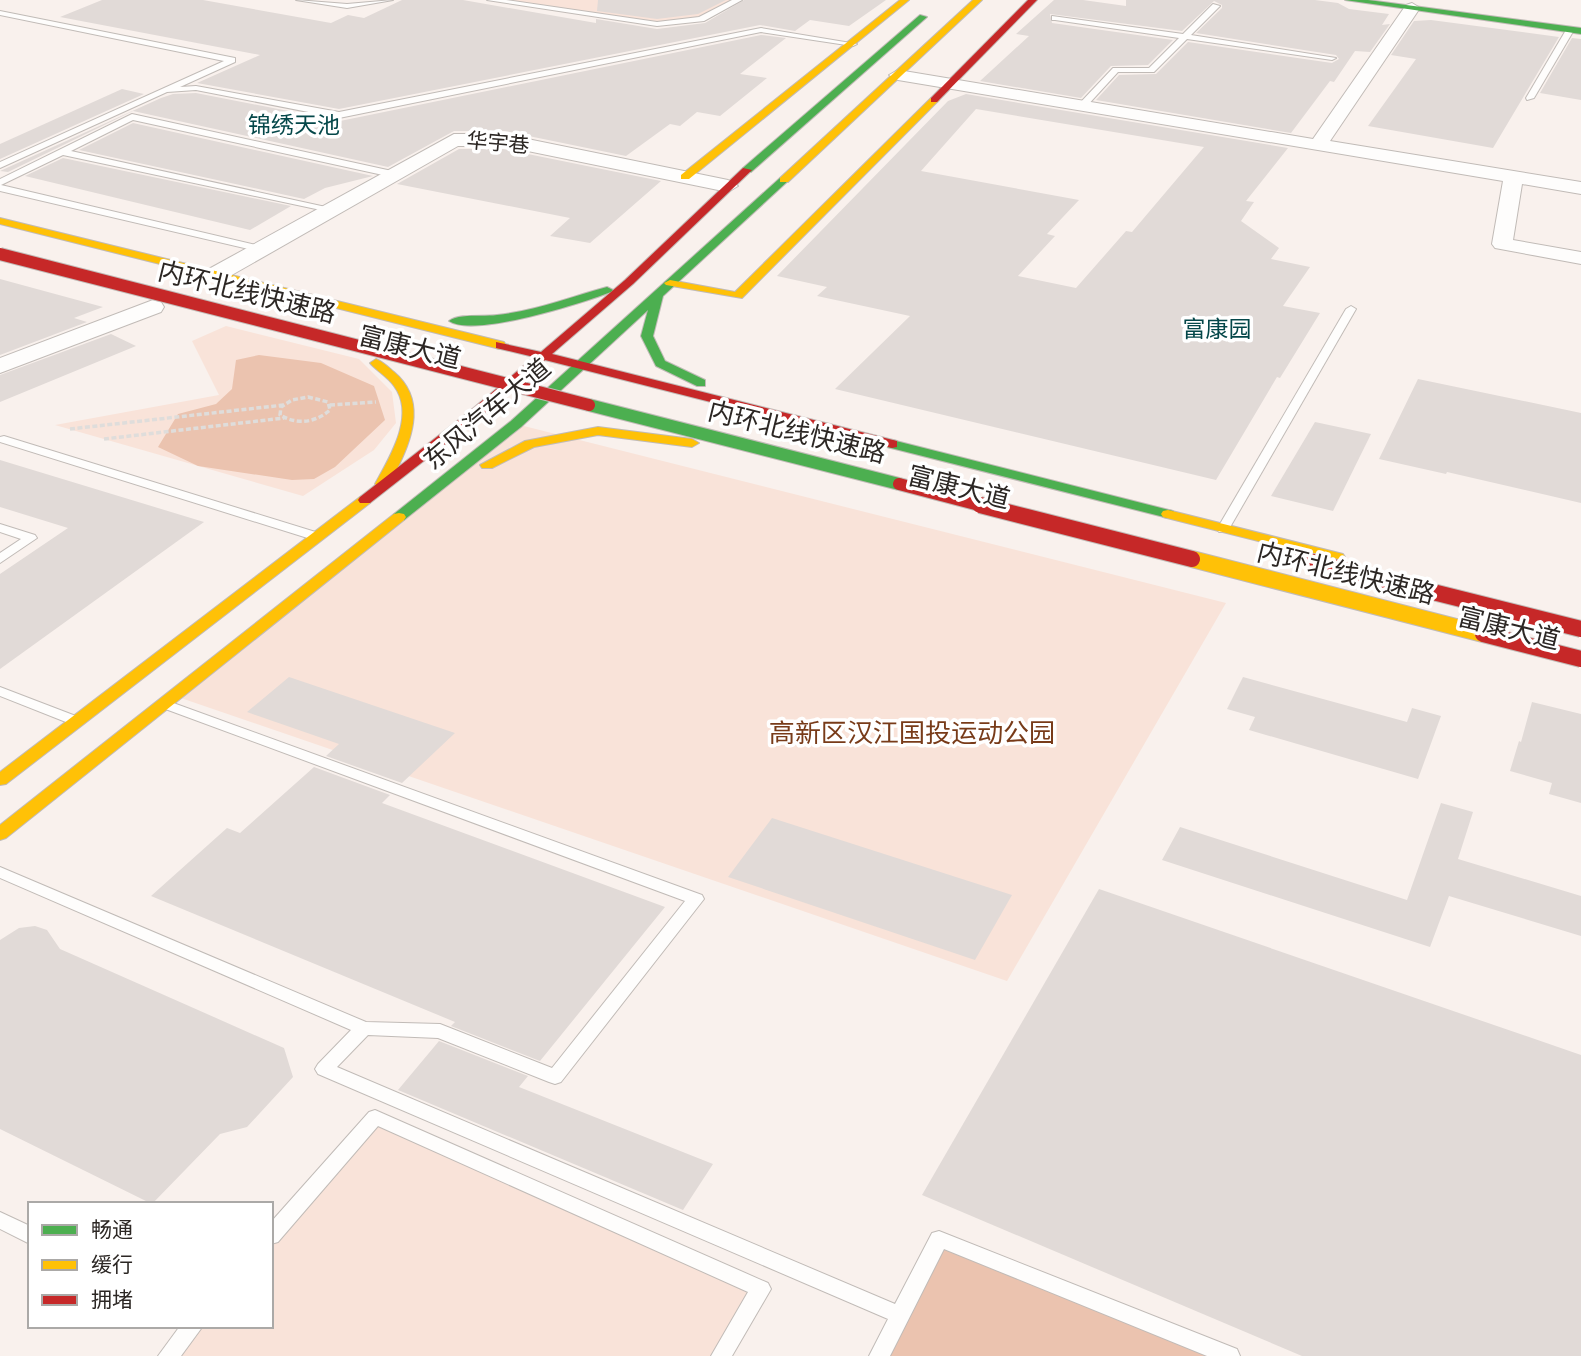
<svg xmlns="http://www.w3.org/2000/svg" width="1581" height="1356" font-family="Cabin,'Noto Sans SC',sans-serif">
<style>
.green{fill:#f9e3d9}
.forest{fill:#ebc3af}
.building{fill:#e1dad7;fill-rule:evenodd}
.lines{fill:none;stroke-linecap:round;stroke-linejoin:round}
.lane-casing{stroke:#c1bbb7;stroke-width:2}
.street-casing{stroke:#c1bbb7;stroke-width:2}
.fast-casing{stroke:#c1bbb7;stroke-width:2}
.slow-casing{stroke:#c1bbb7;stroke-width:2}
.jam-casing{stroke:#c1bbb7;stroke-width:2}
.path{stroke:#dfdddb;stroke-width:3.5;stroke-dasharray:5 2.5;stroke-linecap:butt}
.lane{fill:#fefdfc;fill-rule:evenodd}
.street{fill:#fefdfc;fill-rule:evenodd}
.fast{fill:#4caf50;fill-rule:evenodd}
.slow{fill:#ffc107;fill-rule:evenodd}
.jam{fill:#c62828;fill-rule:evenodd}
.fast-bridge-casing{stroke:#c1bbb7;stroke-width:14;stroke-linecap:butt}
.slow-bridge-casing{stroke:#c1bbb7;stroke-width:18;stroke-linecap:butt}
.jam-bridge-far1-casing{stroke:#c1bbb7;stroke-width:14;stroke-linecap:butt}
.jam-bridge-casing{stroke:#c1bbb7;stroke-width:18;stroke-linecap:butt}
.fast-bridge{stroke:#4caf50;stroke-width:12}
.slow-bridge{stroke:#ffc107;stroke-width:16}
.jam-bridge-far1{stroke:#c62828;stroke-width:12}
.jam-bridge{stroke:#c62828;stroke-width:16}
.labels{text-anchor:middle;stroke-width:7;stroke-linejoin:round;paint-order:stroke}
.far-street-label{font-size:21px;fill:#2c2724;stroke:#fff}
.far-neighbourhood-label{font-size:23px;fill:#044749;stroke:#fff}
.street-label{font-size:26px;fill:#2c2724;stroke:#fff}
.park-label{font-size:26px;fill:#783b19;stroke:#fff}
</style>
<rect width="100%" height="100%" fill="#f9f1ed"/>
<!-- green -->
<g class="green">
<path d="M491,0H738L701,19L657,24Z"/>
<path d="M226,326L359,359L392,392L396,423L374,450L303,496L55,425L219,395L192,341Z"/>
<path d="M516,424L1226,603L1007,981L175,696Z"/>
<path d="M375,1117L761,1289L721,1356H168L193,1326H271V1236Z"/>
</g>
<!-- forest -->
<g class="forest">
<path d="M259,355L321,363L374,386L385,420L335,467L314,479L292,480L198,466L158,447L178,414L216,404L232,389L236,360Z"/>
<path d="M939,1239L1230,1356H879Z"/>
</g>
<!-- building -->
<g class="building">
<path d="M102,0H203L331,23L348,15L364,18L402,0H463L596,23V19L657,29L705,23L744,0H886L849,26L810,20L795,31L760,25L339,109L197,83L260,55L60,17Z"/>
<path d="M598,0H726L698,14L657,19L597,11Z"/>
<path d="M1054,0H1083L1126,6V0H1315L1338,3L1349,9L1389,14L1382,25L1390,24L1370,52L1355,51L1334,82L1330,81L1291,133L1096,100L1119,75L1156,74L1188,42L1332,63L1339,59L1336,55L1196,33L1222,8V5L1214,1L1182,31L1050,14L1052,23L1173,40L1148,65L1111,66L1081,98L980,81L1029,36L1016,34Z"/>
<path d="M1431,20L1559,37L1493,148L1368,126L1416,59L1391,55L1414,21Z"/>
<path d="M761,35L786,38L740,74L767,78L720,116L697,112L680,126L670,124L626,156L504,131H454L388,167L133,111L8,172L0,171L161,98L173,94L196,93L340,121Z"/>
<path d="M1572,38L1581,39V100L1540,93Z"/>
<path d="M122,89L144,94L0,159V144Z"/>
<path d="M966,94L1288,148L1246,201L1254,202L1241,221L1279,248L1271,259L1310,267L1283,306L1320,313L1280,378L1277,377L1216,480L835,389L910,316L817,296L827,287L777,276L948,101ZM976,109L1204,147L1132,232L1126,231L1076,288L1018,276L1055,236L1047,234L1079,200L921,171Z"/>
<path d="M133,123L373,176L325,188L304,199L79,150Z"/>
<path d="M459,149H503L661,181L590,243L550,236L570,218L397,184Z"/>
<path d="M63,158L291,206L250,230L25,176Z"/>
<path d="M0,279L103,307L74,318L87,322L0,355Z"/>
<path d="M111,334L136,346L0,402V375Z"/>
<path d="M1418,379L1581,413V503L1447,472L1446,474L1379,459Z"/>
<path d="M1315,422L1371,434L1333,511L1271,496Z"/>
<path d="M0,460L204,522L0,669V574L68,528L0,507Z"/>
<path d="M289,677L455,733L402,783L326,756L339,744L247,712Z"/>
<path d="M1243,677L1407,722L1412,708L1441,716L1418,779L1249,730L1255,717L1227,709Z"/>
<path d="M1532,702L1581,714V803L1549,794L1552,783L1510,771L1519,741L1521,742Z"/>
<path d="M314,767L390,795L382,803L665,907L540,1061L451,1026L455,1022L151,896L227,828L240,833Z"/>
<path d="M1441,803L1473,812L1458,859L1581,896V936L1449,896L1430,947L1162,860L1180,827L1407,900Z"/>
<path d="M772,818L1012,895L975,960L728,877Z"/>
<path d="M1099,889L1581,1055V1356H1302L922,1195Z"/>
<path d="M35,926L47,930L60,949L284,1048L293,1077L247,1127L220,1134L152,1204L0,1129V940L19,928Z"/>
<path d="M439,1041L528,1076L519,1087L713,1164L683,1210L398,1090Z"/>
</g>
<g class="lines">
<defs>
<g id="lane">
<path d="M296,0L347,4L393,0L347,8Z"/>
<path d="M487,0H506L657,22L699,17L732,0H742L704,21L657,26Z"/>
<path d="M1213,4L1220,6L1191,35L1336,58L1332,60L1187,39L1154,72H1118L1085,108H1079V104L1113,68H1149L1179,38L1055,20H1052V16L1183,34Z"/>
<path d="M0,11L235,58V62L180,87L196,86L339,112L761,28L857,44L853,46L761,32L339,118L196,90L167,92L0,168V162L224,61L0,15Z"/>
<path d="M1570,28L1574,30L1534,98L1527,100L1526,98L1566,30Z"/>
<path d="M132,114L392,171L397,174L392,177L133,120L71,151L335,209L330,212L63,155L1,185L264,247V251L261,252L0,191V179Z"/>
<path d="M1351,306L1356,309L1229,529L1227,532H1219L1217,529L1346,309Z"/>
<path d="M4,436L322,534L324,537L318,541L314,540L0,442V437Z"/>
<path d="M0,524L35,535L37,538L0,563V553L21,539L0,532Z"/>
<path d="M0,687L81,718L83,721L81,724H71L0,696Z"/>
<path d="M165,700L702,895L704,899L561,1082L555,1084L549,1082L438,1038L368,1035L337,1067L895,1304L932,1233L939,1231L1237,1349L1240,1356H1207L944,1249L890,1356H869L888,1319L318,1074L315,1069L318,1064L351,1030L0,878V867L366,1022L440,1024L552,1068L685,901L160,707L158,704L160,701Z"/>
<path d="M375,1110L768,1283L771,1289L732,1356H711L748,1292L378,1126L278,1242L271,1244V1222L369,1112Z"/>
<path d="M0,1212L30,1226V1244L0,1229Z"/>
<path d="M180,1326H203L181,1356H158Z"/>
</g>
<g id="street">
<path d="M1412,3L1420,8L1330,141L1581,182V194L1522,184L1513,240L1581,252V264L1495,248L1492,244L1503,181L898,80L889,75L898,70L1313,139L1406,5Z"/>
<path d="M454,134H503L728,180L738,186L728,192L503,146H458L223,280H207L204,275L207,270Z"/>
<path d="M153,300L161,302L164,307L161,312L0,373V358Z"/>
</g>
<g id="fast">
<path d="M1345,0H1368L1581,28V34Z"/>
<path d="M920,15L927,17L751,172H743V168Z"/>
<path d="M780,178L789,180L663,296L653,336L665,361L705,380V386H697L656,366L641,336L648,310L521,427L404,520H394L392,517L394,514L511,421Z"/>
<path d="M607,287L613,290L611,292C583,303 473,338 449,321C459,313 483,317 497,315C535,311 570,297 607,287Z"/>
<path d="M892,440L1173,511L1175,514L1168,518L887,447L885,444Z"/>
</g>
<g id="slow">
<path d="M900,0H909L689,179H681V175Z"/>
<path d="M973,0H982L788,182H780V178Z"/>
<path d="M931,98L939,100L742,298L666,285L664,283L670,280L735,292Z"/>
<path d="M0,218L504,342L506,345L500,349L0,224Z"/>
<path d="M376,359C383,362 388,367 394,372C425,398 414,435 398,467C394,475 391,485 382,488L375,484C390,457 416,415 394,386C388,377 377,371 370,363Z"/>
<path d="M598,427L692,439L699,443L692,447L598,435L534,447L492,468H482L480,465L525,441Z"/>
<path d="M365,496L372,500L370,503L6,784L0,785V772L360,497Z"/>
<path d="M1168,510L1343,554L1345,557L1338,561L1163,517L1161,514L1163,511Z"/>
<path d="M399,513L404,514L406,517L404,520L6,838L0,840V825L394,514Z"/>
</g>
<g id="jam">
<path d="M1028,0H1037L937,102H931V98Z"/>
<path d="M743,168L752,170L633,284L552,354L897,441V447L892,448L545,360L480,417L370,503H360L358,500L360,497L470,411L534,357L496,348V342L541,352L625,280Z"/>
</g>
</defs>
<!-- lane casing -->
<use href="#lane" class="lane-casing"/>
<!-- street casing -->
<use href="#street" class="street-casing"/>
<!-- fast casing -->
<use href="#fast" class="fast-casing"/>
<!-- slow casing -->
<use href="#slow" class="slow-casing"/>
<!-- jam casing -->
<use href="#jam" class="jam-casing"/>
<!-- path -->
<g class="path">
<path d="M308,397L328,402L330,410C315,423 297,425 280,415L281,407L292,400Z"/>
<path d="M330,405L376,402"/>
<path d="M70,429L284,405"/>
<path d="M104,439L284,418"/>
</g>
<!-- lane -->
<use href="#lane" class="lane"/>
<!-- street -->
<use href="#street" class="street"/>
<!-- fast -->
<use href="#fast" class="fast"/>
<!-- slow -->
<use href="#slow" class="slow"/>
<!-- jam -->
<use href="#jam" class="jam"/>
<defs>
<path id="fast-bridge" d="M589,405L899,484"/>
<path id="slow-bridge" d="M1192,559L1483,634"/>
<g id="jam-bridge-far1">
<path d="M0,254L589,405"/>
<path d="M899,484L987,507"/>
</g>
<g id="jam-bridge">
<path d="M980,505L1192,559"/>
<path d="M1301,559L1581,629"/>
<path d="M1483,634L1581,659"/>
</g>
</defs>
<!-- fast-bridge casing -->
<use href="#fast-bridge" class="fast-bridge-casing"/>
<!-- slow-bridge casing -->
<use href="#slow-bridge" class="slow-bridge-casing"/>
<!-- jam-bridge-far1 casing -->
<use href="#jam-bridge-far1" class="jam-bridge-far1-casing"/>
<!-- jam-bridge casing -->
<use href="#jam-bridge" class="jam-bridge-casing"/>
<!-- fast-bridge -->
<use href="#fast-bridge" class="fast-bridge"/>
<!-- slow-bridge -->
<use href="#slow-bridge" class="slow-bridge"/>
<!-- jam-bridge-far1 -->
<use href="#jam-bridge-far1" class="jam-bridge-far1"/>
<!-- jam-bridge -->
<use href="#jam-bridge" class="jam-bridge"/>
</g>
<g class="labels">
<!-- far-street labels -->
<g class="far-street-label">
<text transform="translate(498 143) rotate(5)" y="7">华宇巷</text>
</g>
<!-- far-neighbourhood labels -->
<g class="far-neighbourhood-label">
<text x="294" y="133">锦绣天池</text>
<text x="1217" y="337">富康园</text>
</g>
<!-- street labels -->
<g class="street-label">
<text transform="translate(247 292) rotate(14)" y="9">内环北线快速路</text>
<text transform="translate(410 347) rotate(14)" y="9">富康大道</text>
<text transform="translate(487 414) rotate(-40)" y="9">东风汽车大道</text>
<text transform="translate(797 432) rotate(14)" y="9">内环北线快速路</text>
<text transform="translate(959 487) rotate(14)" y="9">富康大道</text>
<text transform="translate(1346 573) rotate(14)" y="9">内环北线快速路</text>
<text transform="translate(1509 628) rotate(14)" y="9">富康大道</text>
</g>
<!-- park labels -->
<g class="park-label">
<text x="912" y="742">高新区汉江国投运动公园</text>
</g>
</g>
<!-- legend -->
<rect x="28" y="1202" width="245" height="126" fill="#ffffff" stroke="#aba9a7" stroke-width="2"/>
<rect x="42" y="1225" width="35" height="10" fill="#4caf50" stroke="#aba9a7" stroke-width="2"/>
<text x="91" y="1237" font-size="21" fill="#2c2724">畅通</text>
<rect x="42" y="1260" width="35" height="10" fill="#ffc107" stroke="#aba9a7" stroke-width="2"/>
<text x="91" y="1272" font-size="21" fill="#2c2724">缓行</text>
<rect x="42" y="1295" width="35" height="10" fill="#c62828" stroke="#aba9a7" stroke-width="2"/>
<text x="91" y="1307" font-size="21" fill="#2c2724">拥堵</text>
</svg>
